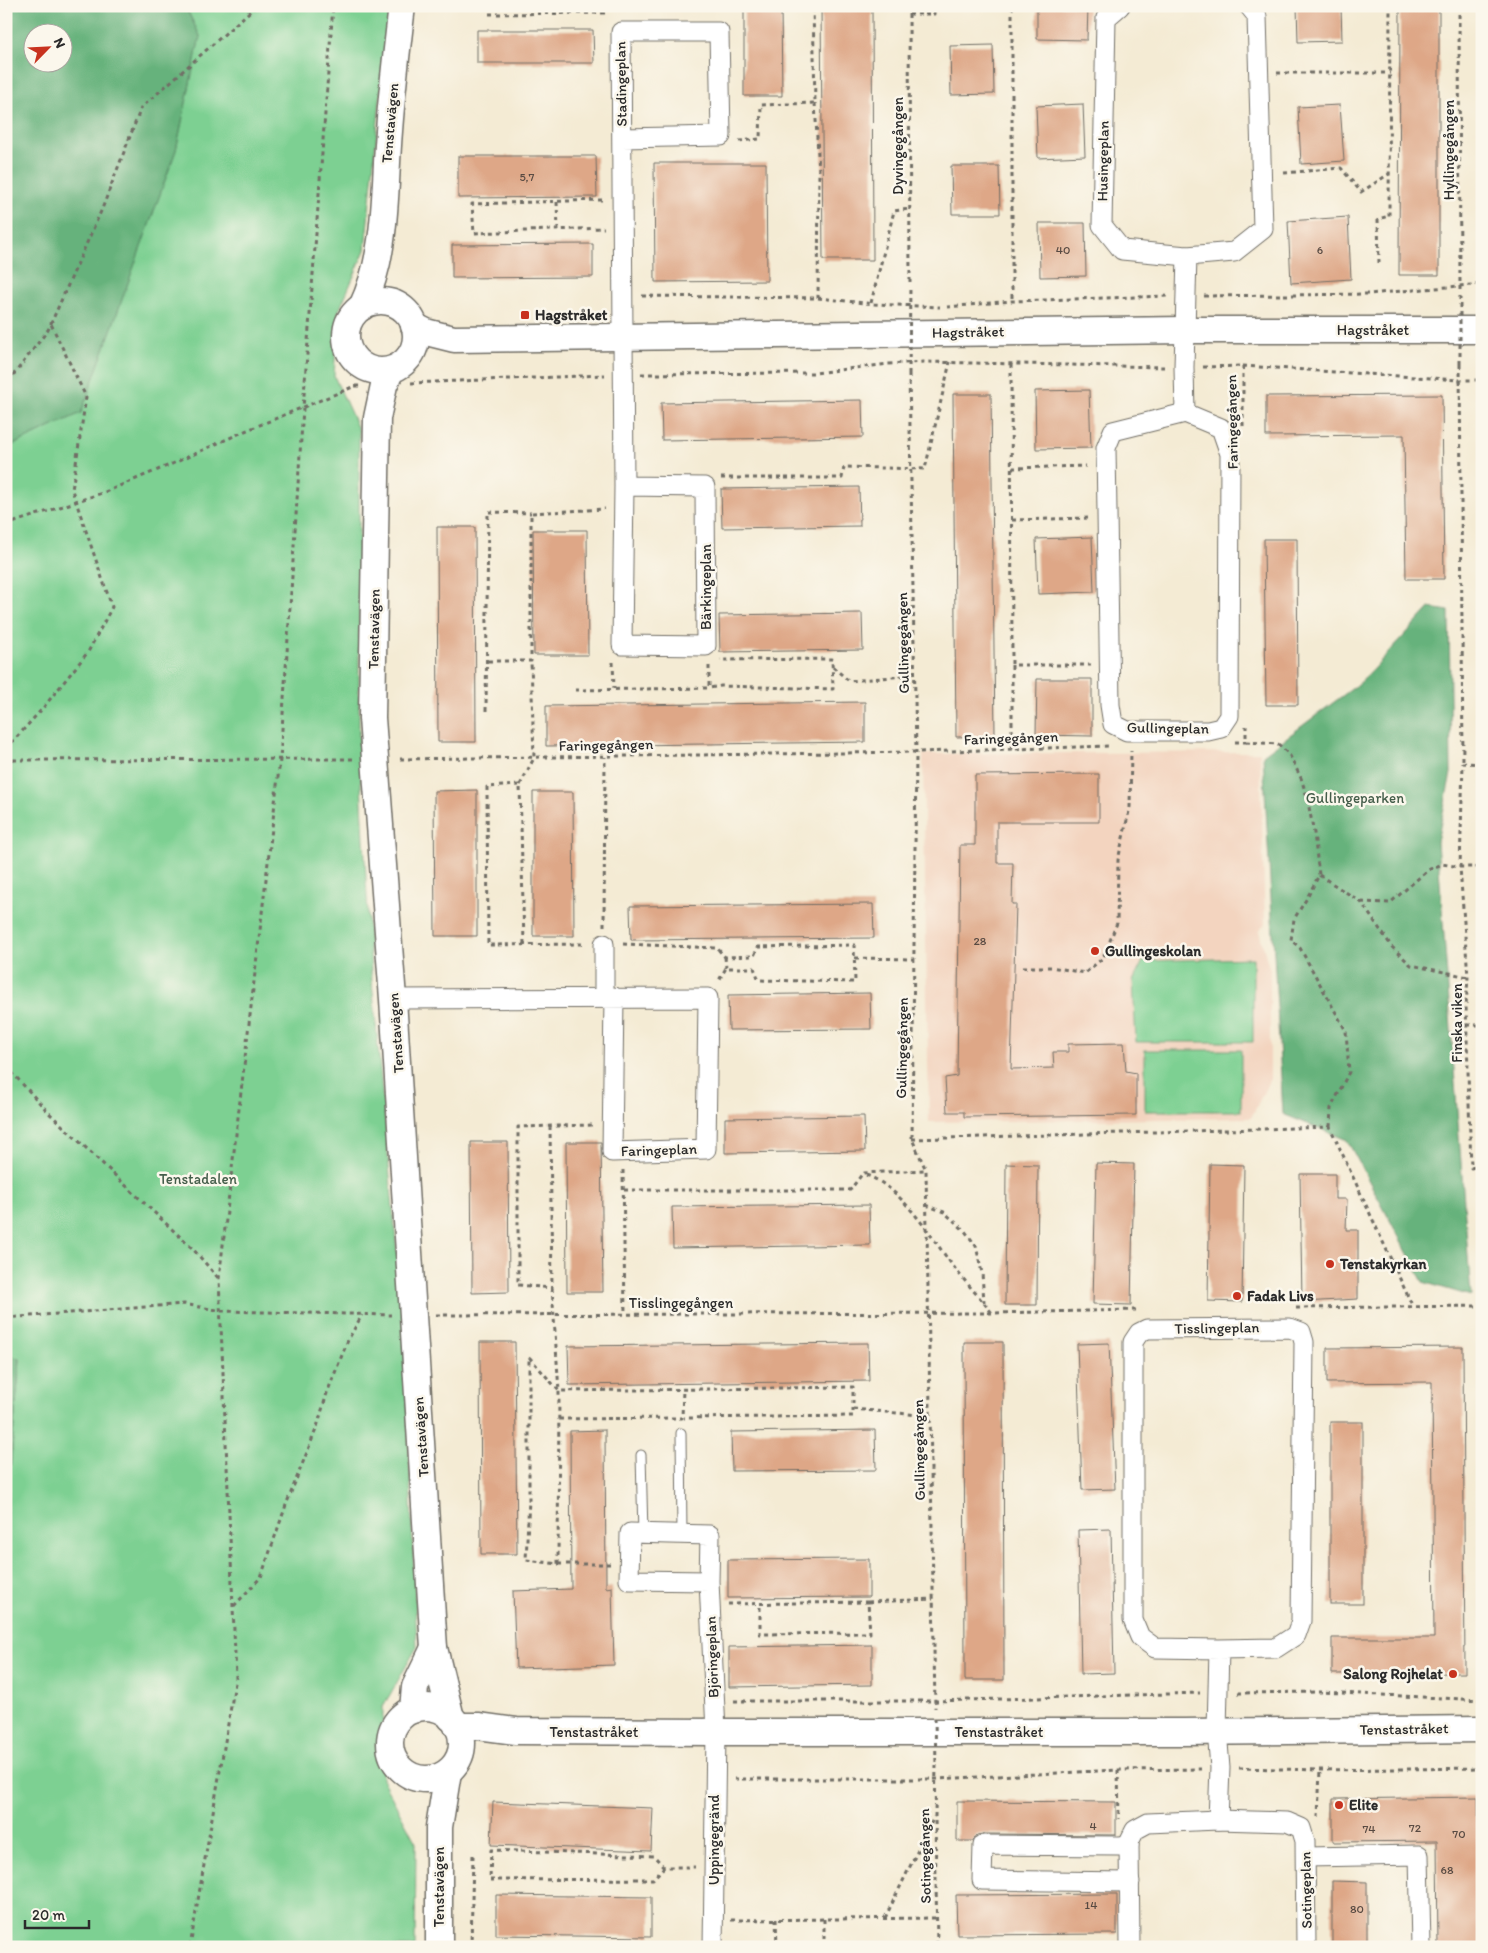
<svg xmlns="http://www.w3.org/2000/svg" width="1488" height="1953" font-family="Itim,sans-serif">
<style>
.built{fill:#f3d4bf}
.green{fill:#7dd092;stroke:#547e5e}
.forest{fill:#66b27c;stroke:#486e54;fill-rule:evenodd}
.building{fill:#dea787}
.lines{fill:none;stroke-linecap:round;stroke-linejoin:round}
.lane-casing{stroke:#716e66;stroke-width:11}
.street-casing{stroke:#716e66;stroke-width:21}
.secondary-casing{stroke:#716e66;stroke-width:29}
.path{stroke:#716e66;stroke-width:3;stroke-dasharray:4 4;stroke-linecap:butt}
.lane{stroke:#fff;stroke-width:9}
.street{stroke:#fff;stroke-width:19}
.secondary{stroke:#fff;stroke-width:26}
.path-bridge{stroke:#716e66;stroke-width:3;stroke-dasharray:4 4;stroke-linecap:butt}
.poi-dot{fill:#c8321e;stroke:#fbf7ec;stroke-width:2}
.labels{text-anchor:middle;stroke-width:5;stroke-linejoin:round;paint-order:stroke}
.number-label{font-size:12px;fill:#584a42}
.street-label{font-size:15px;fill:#2b2b2b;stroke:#fbf7ec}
.poi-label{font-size:15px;font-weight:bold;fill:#2b2b2b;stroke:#fbf7ec;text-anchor:start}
.park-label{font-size:15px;fill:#445d4a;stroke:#fbf7ec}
</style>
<rect width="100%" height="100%" fill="#fbf7ec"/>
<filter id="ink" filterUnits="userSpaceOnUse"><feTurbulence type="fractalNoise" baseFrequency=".02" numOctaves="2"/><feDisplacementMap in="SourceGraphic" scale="10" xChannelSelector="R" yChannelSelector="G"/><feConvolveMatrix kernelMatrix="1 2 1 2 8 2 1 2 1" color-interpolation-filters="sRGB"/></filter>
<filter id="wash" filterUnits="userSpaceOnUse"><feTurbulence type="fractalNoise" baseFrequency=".0096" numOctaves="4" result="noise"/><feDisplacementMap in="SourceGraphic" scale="20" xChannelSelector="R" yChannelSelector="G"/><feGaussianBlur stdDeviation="1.12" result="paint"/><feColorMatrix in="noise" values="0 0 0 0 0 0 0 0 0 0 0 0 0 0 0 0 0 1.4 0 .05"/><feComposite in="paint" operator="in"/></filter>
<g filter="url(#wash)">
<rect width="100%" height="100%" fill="#f4ebd4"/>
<!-- built -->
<path class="built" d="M1260,752L1265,924L1259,931L1270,971V1079L1251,1118L929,1122L923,754Z"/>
<!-- green -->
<g class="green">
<path d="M185,6H393L381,91L365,250L338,313L334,376L359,431V746L371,971L404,1328L417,1647L383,1707L382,1779L416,1843L415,1947H6V1515L20,1359L6,1354V448L81,413L176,150L200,36Z"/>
<path d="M1253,958V1042H1136L1133,981L1143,961Z"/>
<rect x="1145" y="1050" width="96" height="61"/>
</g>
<!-- forest -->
<g class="forest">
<path d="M6,6H185L200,36L176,150L81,413L6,448ZM32,32H62V62H32Z"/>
<path d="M1430,608L1449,611L1451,773L1437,842L1471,1296L1423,1282L1347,1140L1283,1114L1263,755L1361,682Z"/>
<path d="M6,1354L20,1359L6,1515Z"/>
</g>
<g id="blocks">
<!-- building -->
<g class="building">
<path d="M744,6H781L782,96H744Z"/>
<path d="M821,6H872L873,260H823Z"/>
<path d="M1037,6H1088L1087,40L1037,39Z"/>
<path d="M1297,6H1341L1342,41L1298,42Z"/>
<path d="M1400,6H1439V275H1399Z"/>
<path d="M477,30H593L594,63H477Z"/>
<path d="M993,45L994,94L951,95L950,46Z"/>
<path d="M1083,104L1085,156L1038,158L1036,106Z"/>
<path d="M1340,105L1344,161L1301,164L1298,107Z"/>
<path d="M458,156H596L597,197L458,198Z"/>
<path d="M654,163H766L767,281L655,282Z"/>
<path d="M951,166H999L1000,214H952Z"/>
<path d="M1348,217L1351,279L1291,283L1288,221Z"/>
<path d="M1039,223H1085L1086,276L1040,277Z"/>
<path d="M593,244V277L452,278V245Z"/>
<path d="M1089,390L1091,448L1036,449L1035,391Z"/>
<path d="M953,394H991L995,736L956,737Z"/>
<path d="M1442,395L1444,579H1406L1404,435L1266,436V396Z"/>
<path d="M862,400L863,437L662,440L661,403Z"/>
<path d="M859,487L860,526L722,528L721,489Z"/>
<path d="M437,527H475L476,742H438Z"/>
<path d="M533,530H587L588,655H534Z"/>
<path d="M1092,537L1094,592L1038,594L1036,539Z"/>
<path d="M1264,539H1297L1298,705H1266Z"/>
<path d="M862,613L863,650L720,652L719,615Z"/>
<path d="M1037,679H1092V736L1036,735Z"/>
<path d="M865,702V742L546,746V706Z"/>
<path d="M1099,774V822H997V863H1013L1012,904H1016L1011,1069L1054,1068L1053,1052H1068V1044L1124,1043L1126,1071L1136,1073V1115L964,1117V1112H947L945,1078L957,1076L960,845H975V775Z"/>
<path d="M477,790V936H435L434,791Z"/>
<path d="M533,792H573L574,936H533Z"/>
<path d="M873,904L874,938L631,940L630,906Z"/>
<path d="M870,993L871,1029L729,1030L728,995Z"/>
<path d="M864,1116L865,1151L725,1153V1118Z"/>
<path d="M471,1142H508L509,1292L472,1293Z"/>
<path d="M566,1142H601L603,1292H567Z"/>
<path d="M1096,1163L1134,1164L1131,1305L1093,1304Z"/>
<path d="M1006,1164L1038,1165L1037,1305H1005Z"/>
<path d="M1210,1164L1244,1165L1242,1302L1208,1301Z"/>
<path d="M1300,1174H1335V1199H1347L1346,1230H1358V1299L1302,1302Z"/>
<path d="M869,1205L870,1245L673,1248L672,1207Z"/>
<path d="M480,1342H515L517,1554H481Z"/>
<path d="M964,1342H1003L1004,1680H965Z"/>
<path d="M868,1343L869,1381L569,1385L568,1346Z"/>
<path d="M1109,1343L1115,1489L1082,1490L1077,1344Z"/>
<path d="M1463,1347L1465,1673L1332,1674V1638H1434L1432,1382L1327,1383V1348Z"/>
<rect x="1330" y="1422" width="33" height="182"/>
<path d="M605,1430L606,1588L612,1587L614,1665L516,1668L513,1591L571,1589L570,1431Z"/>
<path d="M875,1430L876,1470L732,1471L731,1432Z"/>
<path d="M1111,1529L1114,1673L1081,1674L1078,1530Z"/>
<path d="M869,1559V1597L728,1598V1560Z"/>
<path d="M872,1645V1685L729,1687V1647Z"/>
<path d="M1478,1797L1480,1947H1438L1437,1841L1333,1842V1799Z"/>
<path d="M957,1801L1116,1802V1835L983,1834L977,1835L973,1841H957Z"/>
<path d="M493,1802L653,1808L651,1851L491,1845Z"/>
<path d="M1332,1881L1367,1882V1947H1332Z"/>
<path d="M1117,1894V1934L957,1935L956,1895Z"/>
<path d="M496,1895L651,1897V1937L496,1935Z"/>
</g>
</g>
</g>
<g filter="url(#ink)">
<use href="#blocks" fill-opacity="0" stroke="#716e66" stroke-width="1"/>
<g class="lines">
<defs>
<g id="lane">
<path d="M681,1433L682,1535"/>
<path d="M641,1455L643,1534"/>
</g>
<g id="street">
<path d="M1120,6L1106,18L1102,225L1122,250L1187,256L1234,252L1263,229L1257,16L1249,6"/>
<path d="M622,138L721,136L719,32H621L624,486L622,645L706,646L705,487L624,486"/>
<path d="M1185,413L1221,428L1230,454L1229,716L1221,728L1208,731H1127L1113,724L1110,705L1106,448L1113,431L1185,413L1184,367L1187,256"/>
<path d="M604,944V997"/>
<path d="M393,999L708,998L706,1149L612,1152L614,997"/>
<path d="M709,1581L629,1580L630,1533L710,1535L709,1581L716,1732L713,1947"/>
<path d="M1218,1820L1220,1768L1217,1730L1219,1649L1155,1648L1140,1637L1133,1620V1342L1139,1333L1147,1329L1290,1328L1301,1332L1304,1342L1301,1621L1296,1635L1276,1648L1219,1649"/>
<path d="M1129,1845L1120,1846L983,1845L982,1880L1130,1882"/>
<path d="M1306,1857L1419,1855L1421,1947"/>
<path d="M1130,1947L1129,1842L1135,1830L1148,1823L1218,1820L1287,1822L1301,1828L1305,1841L1306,1947"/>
</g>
<g id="secondary">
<circle cx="381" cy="336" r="35"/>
<path d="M362,307C388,252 384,191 389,131C392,90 397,48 402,6"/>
<path d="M414,326L426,332L454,339L1185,330H1482"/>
<path d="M391,370L384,385L377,418L372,718L393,999L434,1648L451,1718"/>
<circle cx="426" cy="1743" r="36"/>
<path d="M413,1710L415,1687L434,1648"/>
<path d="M457,1726H478L516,1731L716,1732H1184L1482,1729"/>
<path d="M439,1947V1827L448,1772"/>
</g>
</defs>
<!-- lane casing -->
<use href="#lane" class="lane-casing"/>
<!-- street casing -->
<use href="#street" class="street-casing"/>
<!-- secondary casing -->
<use href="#secondary" class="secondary-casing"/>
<!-- path -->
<g class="path">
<path d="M489,6V14L605,13V6"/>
<path d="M721,6V14"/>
<path d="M909,6L910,286"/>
<path d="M1012,6V301"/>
<path d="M1459,6L1460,293"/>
<path d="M909,14H934V6"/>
<path d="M1277,73H1390"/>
<path d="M815,103L819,171L818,298"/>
<path d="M739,141L760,139L761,105L815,103L813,6"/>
<path d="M1284,173L1341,168L1361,192L1389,174"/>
<path d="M602,200L472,204L474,233L604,228"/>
<path d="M557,202L558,230"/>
<path d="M1379,263L1378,219L1389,216L1390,6"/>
<path d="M642,296L818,298L874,304L940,307"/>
<path d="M1204,296L1368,294L1482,284"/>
<path d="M871,303L894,211L910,209"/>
<path d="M947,307L1012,301L1167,296"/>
<path d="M1011,364L1012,665"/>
<path d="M1460,364L1463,763"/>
<path d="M1243,366V428"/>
<path d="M1203,367L1243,366L1460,380H1482"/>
<path d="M641,374L815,373L888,364L924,362L1164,367"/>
<path d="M909,374L916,752L912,1139L926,1170L935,1708"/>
<path d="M6,380L15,373L48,330L102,209L141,108L256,6"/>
<path d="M411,383L605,375"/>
<path d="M1012,468L1086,466"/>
<path d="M721,478H842L844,467L925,469L950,362"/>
<path d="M1012,520L1089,518"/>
<path d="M6,525L105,492L172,464L245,431L355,386H360"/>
<path d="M488,661H531V513L605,509"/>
<path d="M613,662L614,689"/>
<path d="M709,666V688L721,686L833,689L832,659L720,660"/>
<path d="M833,667L849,681L915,675"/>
<path d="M575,690L709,688"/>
<path d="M486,711L488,512L531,513"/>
<path d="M1235,742H1246V726"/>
<path d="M1246,742L1278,744L1289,754L1301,778L1307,797L1314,833L1319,875L1307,898L1294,919L1291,940L1300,948L1346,1031L1349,1072L1331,1108L1330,1127"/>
<path d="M6,749L43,708L88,652L112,607L72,490L86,397L51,324"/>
<path d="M1012,749V665H1091"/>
<path d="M6,757L10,760L353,759"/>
<path d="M400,759L916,752L1111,746"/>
<path d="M1482,764L1463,763L1460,867L1468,977L1466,1006L1471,1168L1482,1165"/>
<path d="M6,780L10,760"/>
<path d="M520,785L534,758L531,661"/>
<path d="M1319,875L1361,902L1392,947L1411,965L1468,977"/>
<path d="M1361,902L1390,903L1428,870L1442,864L1460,867H1482"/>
<path d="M604,926L605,757"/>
<path d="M524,944L520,785L487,787L488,945L585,944"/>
<path d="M623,944L717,948L725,957L754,956L758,947L854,945L855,982L759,980L754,968H726L718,982"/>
<path d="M725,957L726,968"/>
<path d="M855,958L914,959"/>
<path d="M1023,967H1051L1085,973L1103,958L1117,923L1118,860L1130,807L1131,751"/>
<path d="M1467,1025H1479"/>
<path d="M6,1066L49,1113L193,1249L219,1279"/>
<path d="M550,1126L552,1288L518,1285V1127L594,1125"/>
<path d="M912,1139L1330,1127L1412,1305"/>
<path d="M623,1170L625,1314"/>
<path d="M866,1175C901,1187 929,1234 950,1262C963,1280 979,1296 992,1313"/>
<path d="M624,1190H850L863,1173L926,1170"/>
<path d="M926,1205L944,1212L965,1231L976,1246L982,1273L984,1302"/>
<path d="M552,1288L559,1391L558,1564L526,1560L529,1499V1357L559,1391L853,1387V1416L684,1418"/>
<path d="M1296,1308L1482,1306"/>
<path d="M436,1315L993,1313L1137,1310"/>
<path d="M6,1318L184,1304L222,1311L391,1315"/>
<path d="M853,1409L930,1416"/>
<path d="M559,1419L682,1418L683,1389"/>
<path d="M558,1564H610"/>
<path d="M868,1602L933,1599"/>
<path d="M728,1604L868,1602L870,1633L760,1634V1603"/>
<path d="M234,1606L261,1577L286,1505L317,1427L327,1393L348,1340L362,1315"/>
<path d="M1238,1693L1321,1692L1482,1700"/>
<path d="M734,1701H935L1200,1693"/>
<path d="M936,1765L935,1816L937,1947"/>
<path d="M1239,1768L1320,1770L1482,1768"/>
<path d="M1118,1770L1119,1819"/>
<path d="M734,1779H936L1118,1770L1201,1769"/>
<path d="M1318,1817L1320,1770"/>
<path d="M664,1867L654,1856L491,1850L490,1880L653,1879L664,1867H695"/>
<path d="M885,1918L934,1817"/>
<path d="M776,1919L777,1947"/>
<path d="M824,1919V1947"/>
<path d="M731,1920L937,1918"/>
<path d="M190,1947L236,1677L219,1279L280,760L303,408L333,6"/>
<path d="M471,1947L473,1855"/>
</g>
<!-- lane -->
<use href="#lane" class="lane"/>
<!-- street -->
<use href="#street" class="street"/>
<!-- secondary -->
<use href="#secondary" class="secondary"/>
<!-- path-bridge -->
<g class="path-bridge">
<path d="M1460,364V293"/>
<path d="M909,374L910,286"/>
<path d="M935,1718L936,1765"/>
</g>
</g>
</g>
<!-- markers -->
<g class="poi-dot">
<rect x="520" y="310" width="10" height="10" rx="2.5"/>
<circle cx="1095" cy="951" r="5"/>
<circle cx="1330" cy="1264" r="5"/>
<circle cx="1237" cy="1296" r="5"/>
<circle cx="1453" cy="1674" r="5"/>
<circle cx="1339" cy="1805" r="5"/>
</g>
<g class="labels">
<!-- number labels -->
<g class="number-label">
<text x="527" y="181">5,7</text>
<text x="1063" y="254">40</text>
<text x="1320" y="254">6</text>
<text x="980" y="945">28</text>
<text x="1093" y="1830">4</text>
<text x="1415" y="1832">72</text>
<text x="1369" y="1833">74</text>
<text x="1459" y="1838">70</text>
<text x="1447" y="1874">68</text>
<text x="1091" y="1909">14</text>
<text x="1357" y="1913">80</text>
</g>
<!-- street labels -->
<g class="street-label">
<text transform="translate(621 84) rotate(-91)" y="5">Stadingeplan</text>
<text transform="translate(390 123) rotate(-85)" y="5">Tenstavägen</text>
<text transform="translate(898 146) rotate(-90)" y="5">Dyvingegången</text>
<text transform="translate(1449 150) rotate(-90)" y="5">Hyllingegången</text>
<text transform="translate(1103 161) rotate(-89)" y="5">Husingeplan</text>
<text x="1373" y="335">Hagstråket</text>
<text transform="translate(968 332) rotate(-1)" y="5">Hagstråket</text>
<text transform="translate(1232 422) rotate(-91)" y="5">Faringegången</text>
<text transform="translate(706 587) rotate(-90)" y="5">Bärkingeplan</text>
<text transform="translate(374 629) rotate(-89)" y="5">Tenstavägen</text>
<text transform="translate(903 643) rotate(-91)" y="5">Gullingegången</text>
<text transform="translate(1168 728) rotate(1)" y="5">Gullingeplan</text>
<text transform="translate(1011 738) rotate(-2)" y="5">Faringegången</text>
<text transform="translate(606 745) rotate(-1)" y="5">Faringegången</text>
<text transform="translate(1457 1023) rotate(-90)" y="5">Finska viken</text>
<text transform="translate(396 1033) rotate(-94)" y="5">Tenstavägen</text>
<text transform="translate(902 1048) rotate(-89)" y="5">Gullingegången</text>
<text transform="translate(659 1150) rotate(-2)" y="5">Faringeplan</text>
<text x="681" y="1308">Tisslingegången</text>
<text transform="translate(1217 1328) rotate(-1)" y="5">Tisslingeplan</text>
<text transform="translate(421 1437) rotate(-94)" y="5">Tenstavägen</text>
<text transform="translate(919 1450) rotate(-91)" y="5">Gullingegången</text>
<text transform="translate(712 1657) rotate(-92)" y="5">Björingeplan</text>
<text transform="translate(1404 1729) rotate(-1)" y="5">Tenstastråket</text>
<text x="594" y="1737">Tenstastråket</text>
<text x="999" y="1737">Tenstastråket</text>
<text transform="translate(714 1840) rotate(-90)" y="5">Uppingegränd</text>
<text transform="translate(925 1856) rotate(-91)" y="5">Sotingegången</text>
<text transform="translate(439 1887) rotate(-90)" y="5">Tenstavägen</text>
<text transform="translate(1306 1890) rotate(-91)" y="5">Sotingeplan</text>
</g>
<!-- poi labels -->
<g class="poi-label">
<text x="535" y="320">Hagstråket</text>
<text x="1105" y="956">Gullingeskolan</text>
<text x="1340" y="1269">Tenstakyrkan</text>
<text x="1247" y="1301">Fadak Livs</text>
<text x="1443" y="1679" text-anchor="end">Salong Rojhelat</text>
<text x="1349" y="1810">Elite</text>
</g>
<!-- park labels -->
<g class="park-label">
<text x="1355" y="803">Gullingeparken</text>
<text x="198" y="1184">Tenstadalen</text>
</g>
</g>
<!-- margin -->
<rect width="1488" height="1953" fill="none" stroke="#fbf7ec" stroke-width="25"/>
<!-- north arrow -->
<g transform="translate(48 48) rotate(66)"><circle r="24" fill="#fbf7ec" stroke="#a8a59f"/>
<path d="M0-4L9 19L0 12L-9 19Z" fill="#c8321e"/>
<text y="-8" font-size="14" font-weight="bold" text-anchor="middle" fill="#2b2b2b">N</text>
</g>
<!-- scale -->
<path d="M25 1920v8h64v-8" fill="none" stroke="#2b2b2b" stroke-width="2.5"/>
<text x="32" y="1920" font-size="15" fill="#2b2b2b" stroke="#fbf7ec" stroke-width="4" paint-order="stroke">20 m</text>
</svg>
